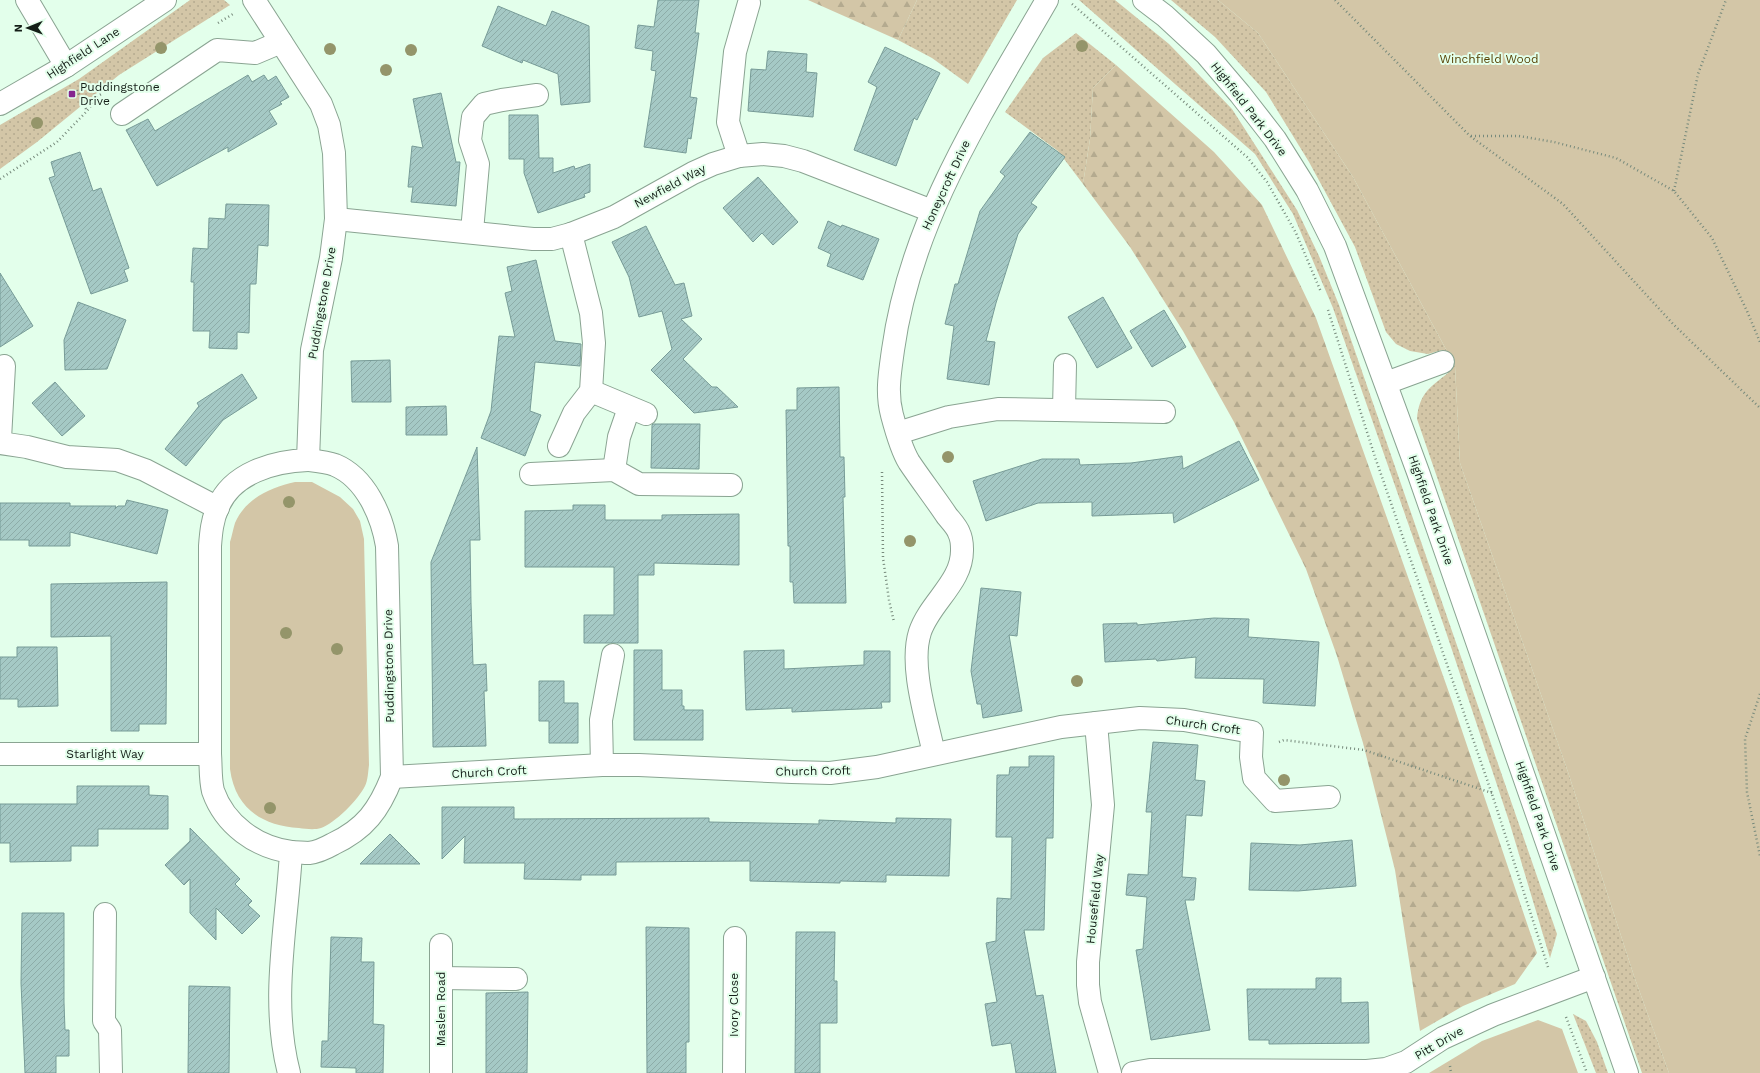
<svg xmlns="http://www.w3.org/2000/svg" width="1760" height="1073" font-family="'Work Sans',sans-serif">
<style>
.grass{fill:url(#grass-dots)}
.forest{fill:url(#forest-firs)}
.park{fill:#d3c6a7}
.building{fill:url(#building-hatch);stroke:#779b97}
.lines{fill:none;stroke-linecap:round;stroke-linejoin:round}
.minor-casing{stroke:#8aa492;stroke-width:24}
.path{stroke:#778a7c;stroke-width:2.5;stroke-dasharray:1 3;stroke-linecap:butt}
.minor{stroke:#fff;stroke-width:22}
.tree{fill:#94956a}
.poi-dot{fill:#85258f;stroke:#e3ffeb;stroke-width:1.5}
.labels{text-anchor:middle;stroke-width:4;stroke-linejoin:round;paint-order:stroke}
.street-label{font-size:12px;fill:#141e17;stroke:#e3ffeb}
.park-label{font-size:12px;fill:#543f01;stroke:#e3ffeb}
.poi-label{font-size:12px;fill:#141e17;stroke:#e3ffeb;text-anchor:start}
</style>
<defs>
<pattern id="grass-dots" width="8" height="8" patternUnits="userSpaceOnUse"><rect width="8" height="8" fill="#d3c6a7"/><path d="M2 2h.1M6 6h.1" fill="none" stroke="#b4aa8f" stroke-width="1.8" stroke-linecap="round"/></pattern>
<pattern id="forest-firs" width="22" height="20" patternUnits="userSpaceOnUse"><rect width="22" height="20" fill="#d3c6a7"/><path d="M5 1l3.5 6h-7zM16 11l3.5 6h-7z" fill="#b4aa8f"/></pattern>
<pattern id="building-hatch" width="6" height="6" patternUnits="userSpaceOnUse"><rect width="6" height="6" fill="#a5c9c5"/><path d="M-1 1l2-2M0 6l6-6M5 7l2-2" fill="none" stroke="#8daca8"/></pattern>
</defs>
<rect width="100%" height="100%" fill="#e3ffeb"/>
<!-- grass -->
<g class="grass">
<path d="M190,0H224L230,5L119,75L37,142L0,169V125L79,79Z"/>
<path d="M917,0H1017L968,84L932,58L898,40Z"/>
<path d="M1079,0H1115L1169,44L1232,109L1297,210L1319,256L1339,305L1557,934L1550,958L1509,821L1446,632L1333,308L1293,214L1255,154Z"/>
<path d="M1171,0H1218L1258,33L1353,177L1455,366L1460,463L1568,772L1634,976L1669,1073H1642L1417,419C1419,394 1429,388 1448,373L1442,350L1428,354L1410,351L1396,344L1386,332L1355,247L1309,162L1266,92L1215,37Z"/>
<path d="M1076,33L1116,65L1093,88L1090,139L1083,184L1058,151L1005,112L1043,58Z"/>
<path d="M1573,1014L1586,1021L1597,1042L1608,1073H1596Z"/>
</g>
<!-- forest -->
<g class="forest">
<path d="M808,0H917L898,40Z"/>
<path d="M1116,65L1214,152L1262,205L1316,318L1452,701L1537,953L1515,984L1463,1006L1420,1031L1395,870L1363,743L1337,656L1306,569L1234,422L1183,331L1130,247L1083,184L1090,139L1093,88Z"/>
</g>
<!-- park -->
<g class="park">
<path d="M1218,0H1760V1073H1669L1634,976L1568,772L1460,463L1455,366L1353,177L1258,33Z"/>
<path d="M295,482H312L340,497L353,509L360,521L364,539L369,765C368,772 368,780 365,786C359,799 334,824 321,828C315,830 306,829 299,828C262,826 235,808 230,769V542C232,536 233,529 235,523C245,499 271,487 295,482Z"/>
<path d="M1538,1020L1562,1029L1578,1073H1429L1482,1041Z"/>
</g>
<!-- building -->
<g class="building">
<path d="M658,0H699L695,33H699L690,97L697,98L691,139L688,138L686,153L644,147L656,71L651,70L653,51L635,48L638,25L654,27Z"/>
<path d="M498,6L546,26L552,11L589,26L590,102L561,105L558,74L523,60L522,63L482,46Z"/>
<path d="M885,47L940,73L917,120L914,118L896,166L854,150L877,87L868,82Z"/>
<path d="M768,51L807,54L806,72L817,73L813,117L748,111L751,69L766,70Z"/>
<path d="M248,75L252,82L264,75L268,81L276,76L289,97L280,102L282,104L269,111L277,124L228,152V147L157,186L126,130L148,119L155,131Z"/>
<path d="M441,93L456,162H460L456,206L411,202L413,187H408L412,146L423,148L413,99Z"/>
<path d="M509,115H538L539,158H553V173L574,166L575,169L590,164V192L584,194L585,197L538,213L524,173V159H509Z"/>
<path d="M1030,132L1065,157L1031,203L1037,207L1018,234L996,303L986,341L995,342L989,385L947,379L954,326L945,324L955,284H958L980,211L1005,176L1000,172Z"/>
<path d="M80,152L93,191L101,188L129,268L124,270L128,281L91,294L49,178L55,176L51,162Z"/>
<path d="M758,177L798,222L773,245L762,233L753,242L723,208Z"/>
<path d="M226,204L269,205L268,246L258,245L256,284H250L249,333L237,332V349L209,348L210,331H193L194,282H191L193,248L208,249L209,218L225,219Z"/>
<path d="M828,221L841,227L842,225L879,239L863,280L827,266L831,254L818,248Z"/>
<path d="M646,226L675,285L684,283L692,316L681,319L702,339L683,359L712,387H717L738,407L694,413L651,370L672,349L662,311L639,317L629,277L612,242Z"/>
<path d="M536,260L555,341L581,344L580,366L535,362L530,411L541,415L525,456L481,438L491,411L499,336L515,337L505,293L512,291L507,267Z"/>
<path d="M0,273L33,326L0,347Z"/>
<path d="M1103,297L1132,348L1097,368L1068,317Z"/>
<path d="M78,302L126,320L107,369L65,370L64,340Z"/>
<path d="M1164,310L1186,347L1152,367L1130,331Z"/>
<path d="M390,360L391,402H352L351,361Z"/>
<path d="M242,374L257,398L223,420L186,466L165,449L199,406L197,403Z"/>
<path d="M55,382L85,416L62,436L32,403Z"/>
<path d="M839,387L840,457H844L845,497H843L846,603H794L793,582H790V546H788L786,410H797V388Z"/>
<path d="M446,406L447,435H406V407Z"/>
<path d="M653,424H700L699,469L651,468L652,425Z"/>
<path d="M1239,441L1259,480L1174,523L1173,513L1092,516V502L1038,503L986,521L973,481L1042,459H1079L1080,465L1131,463L1182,456L1183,469Z"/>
<path d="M477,447L480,540H470L471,603L473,665L486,664L487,691H484L486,746L433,747L431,562Z"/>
<path d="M127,500L168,510L157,554L70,532V546H29V540H0V503H70V506H116L115,509L118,506H125Z"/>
<path d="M573,505H605V520H662V515L739,514V565L654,563V575H638V643H584V615H614V567H525V511L573,510Z"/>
<path d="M167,582L166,724H139V731H111V636L51,637V584Z"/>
<path d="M981,588L1021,592L1017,636L1009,635L1022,711L983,718L981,704H977L971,671Z"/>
<path d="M1214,618L1249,619L1248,637L1319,642L1315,706L1263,703L1264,679L1195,678L1196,657L1157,661L1156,659L1105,662L1103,624L1137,623V625Z"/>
<path d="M17,647H57L58,706L18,707V699H0V657H17Z"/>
<path d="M634,650H662V690H682V706H684V710H703V740H634Z"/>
<path d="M784,650V669L864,665V651H890V702H881L882,708L792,712V708L746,710L744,651Z"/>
<path d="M539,681H564V703H578V743H549V721H539Z"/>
<path d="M1153,742L1198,745L1195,780L1205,781L1202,816L1186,815L1182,877L1196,878L1194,900H1185L1210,1030L1151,1040L1136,950L1143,949L1147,897L1126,895L1128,874L1148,875L1152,812H1146Z"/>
<path d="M1029,756H1054L1053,838H1046L1044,930H1024L1036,996L1043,995L1056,1073H1016L1011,1043L992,1046L985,1004L997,1002L986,943L996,941L997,898L1011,899L1012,837H996L997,775H1009L1010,767H1029Z"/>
<path d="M77,786H149V795L168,796V829H98V846H71V861L10,862V843H0V804H77Z"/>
<path d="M442,807H514V819L709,818V822L819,824V820L896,823V818L951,819L949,876L886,875V882L840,881V883L750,881V861L616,862V875H581V880L524,879L525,863H464L465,836L442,859Z"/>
<path d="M190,828L240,879L235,884L252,901L248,905L260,916L242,934L216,908V940L190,913V879L184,885L165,865L190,841Z"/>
<path d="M390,834L420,864H360Z"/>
<path d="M1352,840L1356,886L1298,891L1249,890L1251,843L1300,845Z"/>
<path d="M22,913H64V1002L65,1030H69V1056H56V1073H25L21,983Z"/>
<path d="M646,927L689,928V1042H686V1073H647Z"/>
<path d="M796,932H835L834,981H837V1023H820V1073H795Z"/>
<path d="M331,937L362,938L361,962H374L373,1024L384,1025L383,1073H356V1068L321,1067L322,1041H328Z"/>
<path d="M1316,978H1341V1003L1368,1002L1369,1043L1269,1044V1040H1249L1247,989H1316Z"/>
<path d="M189,986L230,987L229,1073H188Z"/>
<path d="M528,992L527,1073H486V993Z"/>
</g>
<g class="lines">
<defs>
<g id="minor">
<path d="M27,0L66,66"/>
<path d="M254,0L321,104L329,125L334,153L336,219L331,258L312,350L308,460C274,461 232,473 218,507C212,520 211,533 210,546V754C211,766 210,779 213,791C225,825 256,847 291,852C287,926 270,1000 289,1073"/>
<path d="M1144,0L1165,16L1206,54L1240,94L1275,139L1307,190L1335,246L1418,472L1627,1073"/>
<path d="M0,104L66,66L165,0"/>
<path d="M122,114L217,50L255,53L281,42"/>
<path d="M739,156L728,122L735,52L749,3"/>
<path d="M336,219L533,239H552L571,234L614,217L693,173L713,164L739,156L763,154L784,156L803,161L932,211"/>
<path d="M472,231L478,164L470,140L473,117L484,104L502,100L537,95"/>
<path d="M1386,383L1443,362"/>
<path d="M591,391L646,414"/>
<path d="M1064,409L1065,365"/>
<path d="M898,433L949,417L998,409L1164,412"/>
<path d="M0,439L4,366"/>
<path d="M0,443L27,447L67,457L117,460L145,470L218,508"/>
<path d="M559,446L574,413L591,391L594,343L591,313L571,234"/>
<path d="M614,470L619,437L629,408"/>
<path d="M531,474L614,470L639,484L731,485"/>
<path d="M1096,723L1103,805L1088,962V985L1090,1002L1110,1073"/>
<path d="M0,754H210"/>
<path d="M934,754C927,720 909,666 920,632C930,602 963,582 962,549C962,544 961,537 959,533C957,527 951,521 947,516C935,498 921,480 909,462C901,449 896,430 892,415C886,393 890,372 893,350C911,219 983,111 1047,0"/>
<path d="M602,765L601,720L613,655"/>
<path d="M392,777L602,765H639L792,772L830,773L877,767L1061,727L1140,718L1184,720L1252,732L1251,757L1254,778L1275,801L1329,797"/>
<path d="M291,852C297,852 303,853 309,853C317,852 326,848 333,844C365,829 379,810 392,777L387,546C382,516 366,478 335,465C327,462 317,461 308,460"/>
<path d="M105,914L104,1021L110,1030L111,1073"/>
<path d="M441,978L516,979"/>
<path d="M441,1073V945"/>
<path d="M734,1073L735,938"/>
<path d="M1133,1073L1150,1070L1367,1071L1386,1069L1406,1062L1443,1038L1493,1015L1594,977"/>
</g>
</defs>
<!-- minor casing -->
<use href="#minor" class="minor-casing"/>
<!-- path -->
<g class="path">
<path d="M1335,0L1470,136L1563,204L1674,325L1760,408"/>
<path d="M1072,4L1247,157L1267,182L1296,233L1321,292"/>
<path d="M218,23L233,14"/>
<path d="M77,90L87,111"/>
<path d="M1471,136H1519L1554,142L1616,158L1674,191L1712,238L1747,311L1760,342"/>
<path d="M0,179L57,142L87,111L98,96L103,93"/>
<path d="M1674,191L1698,74L1726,0"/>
<path d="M1328,310L1375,457L1492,794L1548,967"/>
<path d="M882,472L883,558L889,600L894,622"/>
<path d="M1760,694L1745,739L1747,792L1760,856"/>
<path d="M1279,742L1284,740L1364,750L1492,793"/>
<path d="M1566,1017L1587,1073"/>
<path d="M1450,1066L1451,1073"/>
</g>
<!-- minor -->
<use href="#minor" class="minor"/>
</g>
<!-- trees -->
<g class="tree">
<circle cx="1082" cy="46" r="6"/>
<circle cx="161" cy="48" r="6"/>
<circle cx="330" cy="49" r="6"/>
<circle cx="411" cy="50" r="6"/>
<circle cx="386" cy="70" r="6"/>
<circle cx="37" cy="123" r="6"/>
<circle cx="948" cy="457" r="6"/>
<circle cx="289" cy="502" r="6"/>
<circle cx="910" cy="541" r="6"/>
<circle cx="286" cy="633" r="6"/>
<circle cx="337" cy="649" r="6"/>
<circle cx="1077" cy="681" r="6"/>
<circle cx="1284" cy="780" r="6"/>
<circle cx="270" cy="808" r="6"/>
</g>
<!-- markers -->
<rect class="poi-dot" x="68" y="90" width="8" height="8" rx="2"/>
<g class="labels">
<!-- street labels -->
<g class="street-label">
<text transform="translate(83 53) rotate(-33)" y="4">Highfield Lane</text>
<text transform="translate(1249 109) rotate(52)" y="4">Highfield Park Drive</text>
<text transform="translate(946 185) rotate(-65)" y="4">Honeycroft Drive</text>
<text transform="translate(670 186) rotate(-28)" y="4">Newfield Way</text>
<text transform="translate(322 303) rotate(-80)" y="4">Puddingstone Drive</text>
<text transform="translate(1431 510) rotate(71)" y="4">Highfield Park Drive</text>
<text transform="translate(389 666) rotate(-91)" y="4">Puddingstone Drive</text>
<text transform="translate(1203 725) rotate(8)" y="4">Church Croft</text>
<text x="105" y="758">Starlight Way</text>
<text transform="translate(813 771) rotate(-1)" y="4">Church Croft</text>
<text transform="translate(489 772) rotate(-3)" y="4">Church Croft</text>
<text transform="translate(1538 816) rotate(71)" y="4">Highfield Park Drive</text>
<text transform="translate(1095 899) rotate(-84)" y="4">Housefield Way</text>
<text transform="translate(734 1005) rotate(-90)" y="4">Ivory Close</text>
<text transform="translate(441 1009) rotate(-90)" y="4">Maslen Road</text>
<text transform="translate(1439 1043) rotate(-30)" y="4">Pitt Drive</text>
</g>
<!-- park labels -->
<g class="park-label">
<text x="1489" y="63">Winchfield Wood</text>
</g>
<!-- poi labels -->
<g class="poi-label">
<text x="80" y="91">Puddingstone<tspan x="80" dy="14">Drive</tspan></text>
</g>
</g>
<!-- north arrow -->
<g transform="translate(28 28) rotate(269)" stroke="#e3ffeb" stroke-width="3" paint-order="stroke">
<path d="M0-3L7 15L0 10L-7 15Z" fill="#141e17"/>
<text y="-6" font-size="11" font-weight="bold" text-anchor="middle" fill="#141e17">N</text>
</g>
</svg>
